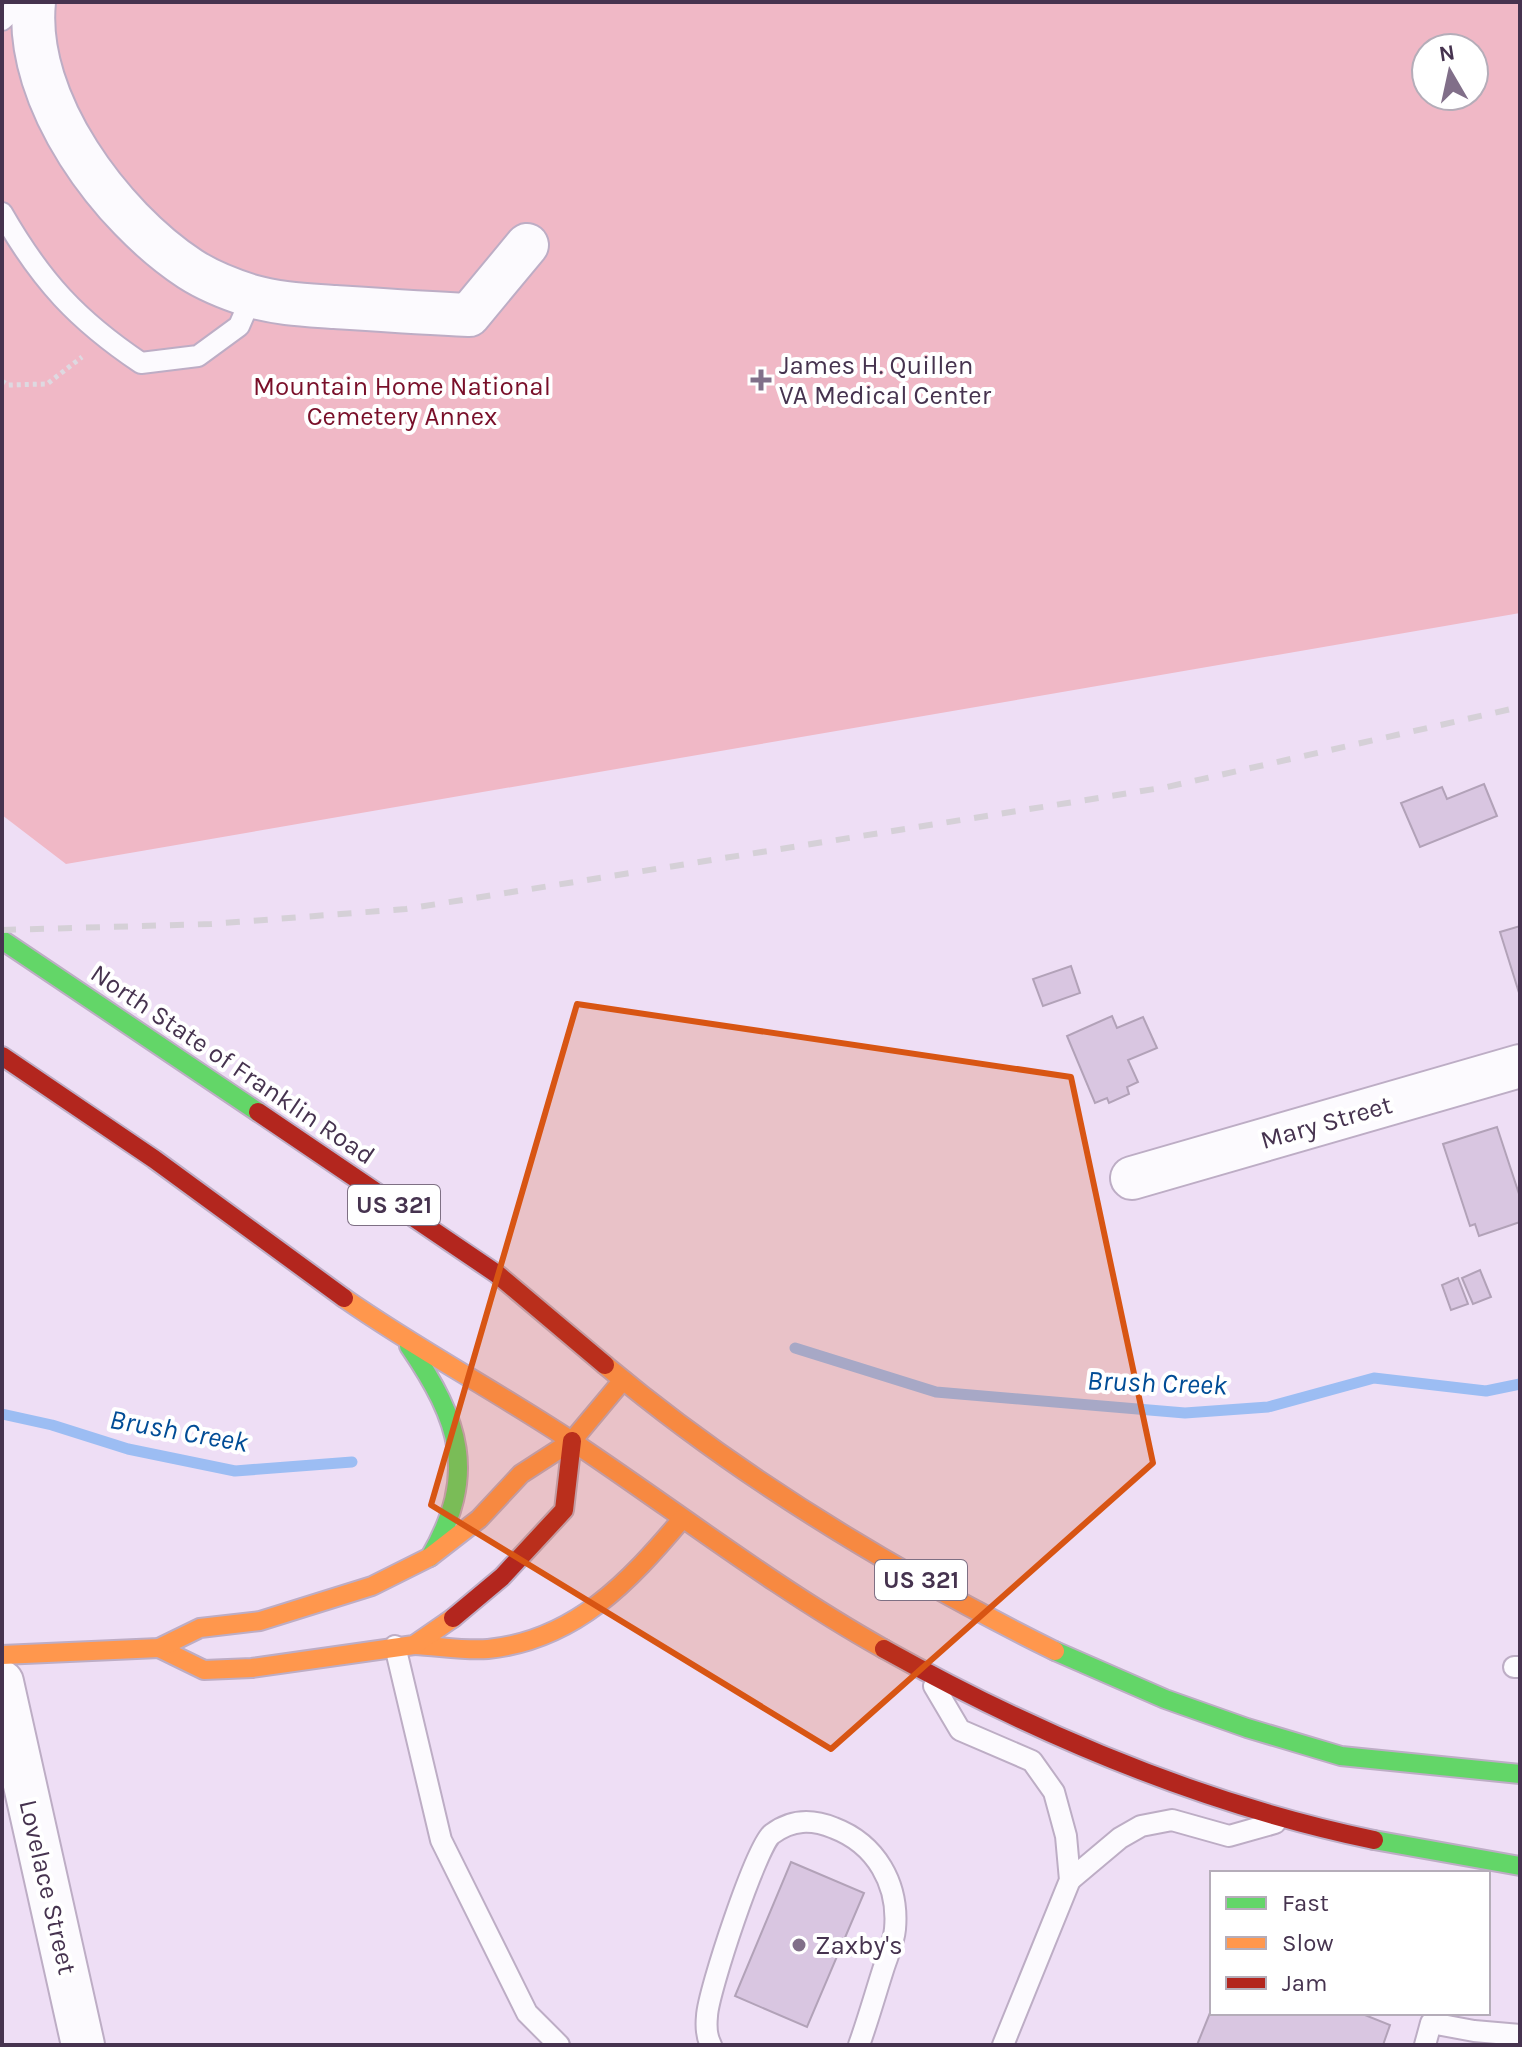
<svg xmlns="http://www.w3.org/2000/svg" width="1522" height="2047" font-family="Karla,sans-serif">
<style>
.green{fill:#f0b8c6;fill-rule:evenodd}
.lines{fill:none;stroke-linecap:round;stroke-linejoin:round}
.stream{stroke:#9cbdf3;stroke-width:11}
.building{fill:#d9c6e1;stroke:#b2a2b8;stroke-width:2}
.lane-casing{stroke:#bdadc5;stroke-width:24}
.street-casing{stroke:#bdadc5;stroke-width:46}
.fast-casing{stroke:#bdadc5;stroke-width:22}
.slow-casing{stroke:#bdadc5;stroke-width:22}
.jam-casing{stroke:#bdadc5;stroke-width:22}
.path{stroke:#ded9e1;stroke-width:5;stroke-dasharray:4 4;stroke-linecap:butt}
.lane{stroke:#fcfafe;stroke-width:20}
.street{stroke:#fcfafe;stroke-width:42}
.fast{stroke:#63d668;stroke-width:18}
.slow{stroke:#ff974d;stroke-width:18}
.jam{stroke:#b3261e;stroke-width:18}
.rail{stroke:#d5d0d7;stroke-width:6;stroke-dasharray:14 14;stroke-linecap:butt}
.marked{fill:#d85513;fill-opacity:0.2;stroke:#d85513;stroke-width:6;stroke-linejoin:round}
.poi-dot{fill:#816f89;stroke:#fff;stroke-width:3}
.labels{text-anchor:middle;stroke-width:8;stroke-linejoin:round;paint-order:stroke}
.shield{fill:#fff;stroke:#7e7084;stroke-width:2}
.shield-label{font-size:24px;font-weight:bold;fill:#46334f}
.poi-label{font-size:26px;fill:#46334f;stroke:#fff;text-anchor:start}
.park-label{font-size:26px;fill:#790f29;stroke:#fff}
.street-label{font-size:26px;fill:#46334f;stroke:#fff}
.water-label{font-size:28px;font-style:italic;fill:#004c96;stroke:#fff}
</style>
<rect width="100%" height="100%" fill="#eedef5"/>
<!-- green -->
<path class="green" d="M2,2H1520V613L66,864L2,815ZM1426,48H1474V96H1426Z"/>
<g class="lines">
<!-- stream -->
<g class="stream">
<path d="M795,1348L936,1392L1185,1413L1268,1407L1374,1378L1486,1391L1520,1384"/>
<path d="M2,1414L52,1425L128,1449L235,1471L352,1462"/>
</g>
</g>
<!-- building -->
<g class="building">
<path d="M1484,784L1497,816L1420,847L1401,803L1442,787L1447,799Z"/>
<path d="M1520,926V996L1500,932Z"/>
<path d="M1071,966L1080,993L1043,1006L1033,979Z"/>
<path d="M1112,1016L1117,1028L1143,1017L1157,1048L1128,1060L1138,1082L1127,1087L1129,1094L1109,1103L1107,1098L1095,1103L1067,1036Z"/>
<path d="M1497,1127L1520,1197V1222L1479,1236L1475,1224L1470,1226L1443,1144Z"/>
<path d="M1480,1270L1491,1297L1473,1304L1462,1278Z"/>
<path d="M1458,1278L1468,1304L1451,1310L1442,1285Z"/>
<path d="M791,1862L864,1893L807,2027L735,1996Z"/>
<path d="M1212,2008V2013H1360L1390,2025L1383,2045H1197Z"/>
</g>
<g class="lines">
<defs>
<g id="lane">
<path d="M2,20L22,2"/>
<path d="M2,213C41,281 77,320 141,363L198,356L239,326L252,296"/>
<path d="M395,1646L441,1840L527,2013L559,2045"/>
<path d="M1514,1667H1520"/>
<path d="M934,1686L960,1730L1032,1761L1054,1792L1066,1836L1070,1880L1003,2045"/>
<path d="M1070,1880L1120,1838L1141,1826L1172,1820L1229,1836L1275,1823"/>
<path d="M711,2045C706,2036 706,2026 707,2016C708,1992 757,1844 772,1834C792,1819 812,1819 834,1828C876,1844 899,1884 895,1929C894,1942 887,1957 883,1970C875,1995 868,2020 859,2045"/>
<path d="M1425,2045L1431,2023L1474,2031L1520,2035"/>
</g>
<g id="street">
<path d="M34,2C24,101 111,217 190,269C207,280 232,290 251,296C278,304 308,305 335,307C380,310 424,313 469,315L527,245"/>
<path d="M1132,1178L1520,1066"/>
<path d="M2,1682L83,2045"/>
</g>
<g id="fast">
<path d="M2,940L258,1112"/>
<path d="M409,1346C460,1421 478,1474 430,1557"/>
<path d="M1055,1651L1165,1699L1247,1728L1341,1756L1520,1774"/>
<path d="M1374,1840L1520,1866"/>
</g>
<g id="slow">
<path d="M344,1298C417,1349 496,1391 570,1440C675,1510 775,1588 884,1649"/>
<path d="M605,1365C741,1479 896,1572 1055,1651"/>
<path d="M414,1645C438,1646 464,1651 488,1649C575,1640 629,1582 682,1519"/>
<path d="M159,1648L204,1670L252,1668L414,1645L453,1618"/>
<path d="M2,1655L159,1648L200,1628L260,1621L372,1586L430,1557L479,1519L521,1474L572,1441L623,1380"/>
</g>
<g id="jam">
<path d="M2,1056L154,1159L344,1298"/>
<path d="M258,1112L497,1274L605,1365"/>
<path d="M453,1618L502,1577L564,1510L572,1441"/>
<path d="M884,1649C1038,1735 1201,1804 1374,1840"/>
</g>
</defs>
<!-- lane casing -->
<use href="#lane" class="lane-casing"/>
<!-- street casing -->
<use href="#street" class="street-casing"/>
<!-- fast casing -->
<use href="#fast" class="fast-casing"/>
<!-- slow casing -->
<use href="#slow" class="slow-casing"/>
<!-- jam casing -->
<use href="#jam" class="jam-casing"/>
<!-- path -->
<path class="path" d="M2,381L8,385L47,384L82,357"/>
<!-- lane -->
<use href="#lane" class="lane"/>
<!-- street -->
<use href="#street" class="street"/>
<!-- fast -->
<use href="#fast" class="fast"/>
<!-- slow -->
<use href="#slow" class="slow"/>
<!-- jam -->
<use href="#jam" class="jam"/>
<!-- rail -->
<path class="rail" d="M2,930L211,924L406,909L1167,787L1520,707"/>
</g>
<!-- marked area -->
<path class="marked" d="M577,1004L1071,1077L1153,1463L831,1749L431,1505Z"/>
<!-- markers -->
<g class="poi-dot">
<path d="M757 368h8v8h8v8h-8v8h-8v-8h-8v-8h8z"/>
<circle cx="799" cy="1945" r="8"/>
</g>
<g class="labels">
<!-- shield labels -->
<g class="shield">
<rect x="348" y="1185" width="92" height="40" rx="6"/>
<rect x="875" y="1560" width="92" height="40" rx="6"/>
</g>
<g class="shield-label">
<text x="394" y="1213">US 321</text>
<text x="921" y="1588">US 321</text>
</g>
<!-- poi labels -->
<g class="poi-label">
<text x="779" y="374">James H. Quillen<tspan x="779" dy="30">VA Medical Center</tspan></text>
<text x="815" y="1954">Zaxby's</text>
</g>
<!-- park labels -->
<g class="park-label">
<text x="402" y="395">Mountain Home National<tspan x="402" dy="30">Cemetery Annex</tspan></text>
</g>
<!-- street labels -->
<g class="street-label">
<text transform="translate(233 1064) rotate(34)" y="9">North State of Franklin Road</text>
<text transform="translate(1326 1122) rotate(-16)" y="9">Mary Street</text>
<text transform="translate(48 1887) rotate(77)" y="9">Lovelace Street</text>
</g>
<!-- water labels -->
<g class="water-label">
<text transform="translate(1157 1382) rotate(2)" y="10">Brush Creek</text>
<text transform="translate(179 1430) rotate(10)" y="10">Brush Creek</text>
</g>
</g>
<!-- border -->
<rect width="1522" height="2047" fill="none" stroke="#46334f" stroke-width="8"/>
<!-- legend -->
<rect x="1210" y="1871" width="280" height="144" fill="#ffffff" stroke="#b5adb9" stroke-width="2"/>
<rect x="1226" y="1897" width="40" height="12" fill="#63d668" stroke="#b5adb9" stroke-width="2"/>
<text x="1282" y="1911" font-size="24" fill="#46334f">Fast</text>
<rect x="1226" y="1937" width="40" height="12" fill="#ff974d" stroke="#b5adb9" stroke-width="2"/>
<text x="1282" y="1951" font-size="24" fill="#46334f">Slow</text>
<rect x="1226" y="1977" width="40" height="12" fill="#b3261e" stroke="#b5adb9" stroke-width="2"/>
<text x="1282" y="1991" font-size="24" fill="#46334f">Jam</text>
<!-- north arrow -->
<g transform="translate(1450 72) rotate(351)"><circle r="38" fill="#ffffff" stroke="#b5adb9" stroke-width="2"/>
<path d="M0-6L14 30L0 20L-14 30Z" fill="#816f89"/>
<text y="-12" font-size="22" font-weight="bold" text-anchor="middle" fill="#46334f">N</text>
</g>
</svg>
